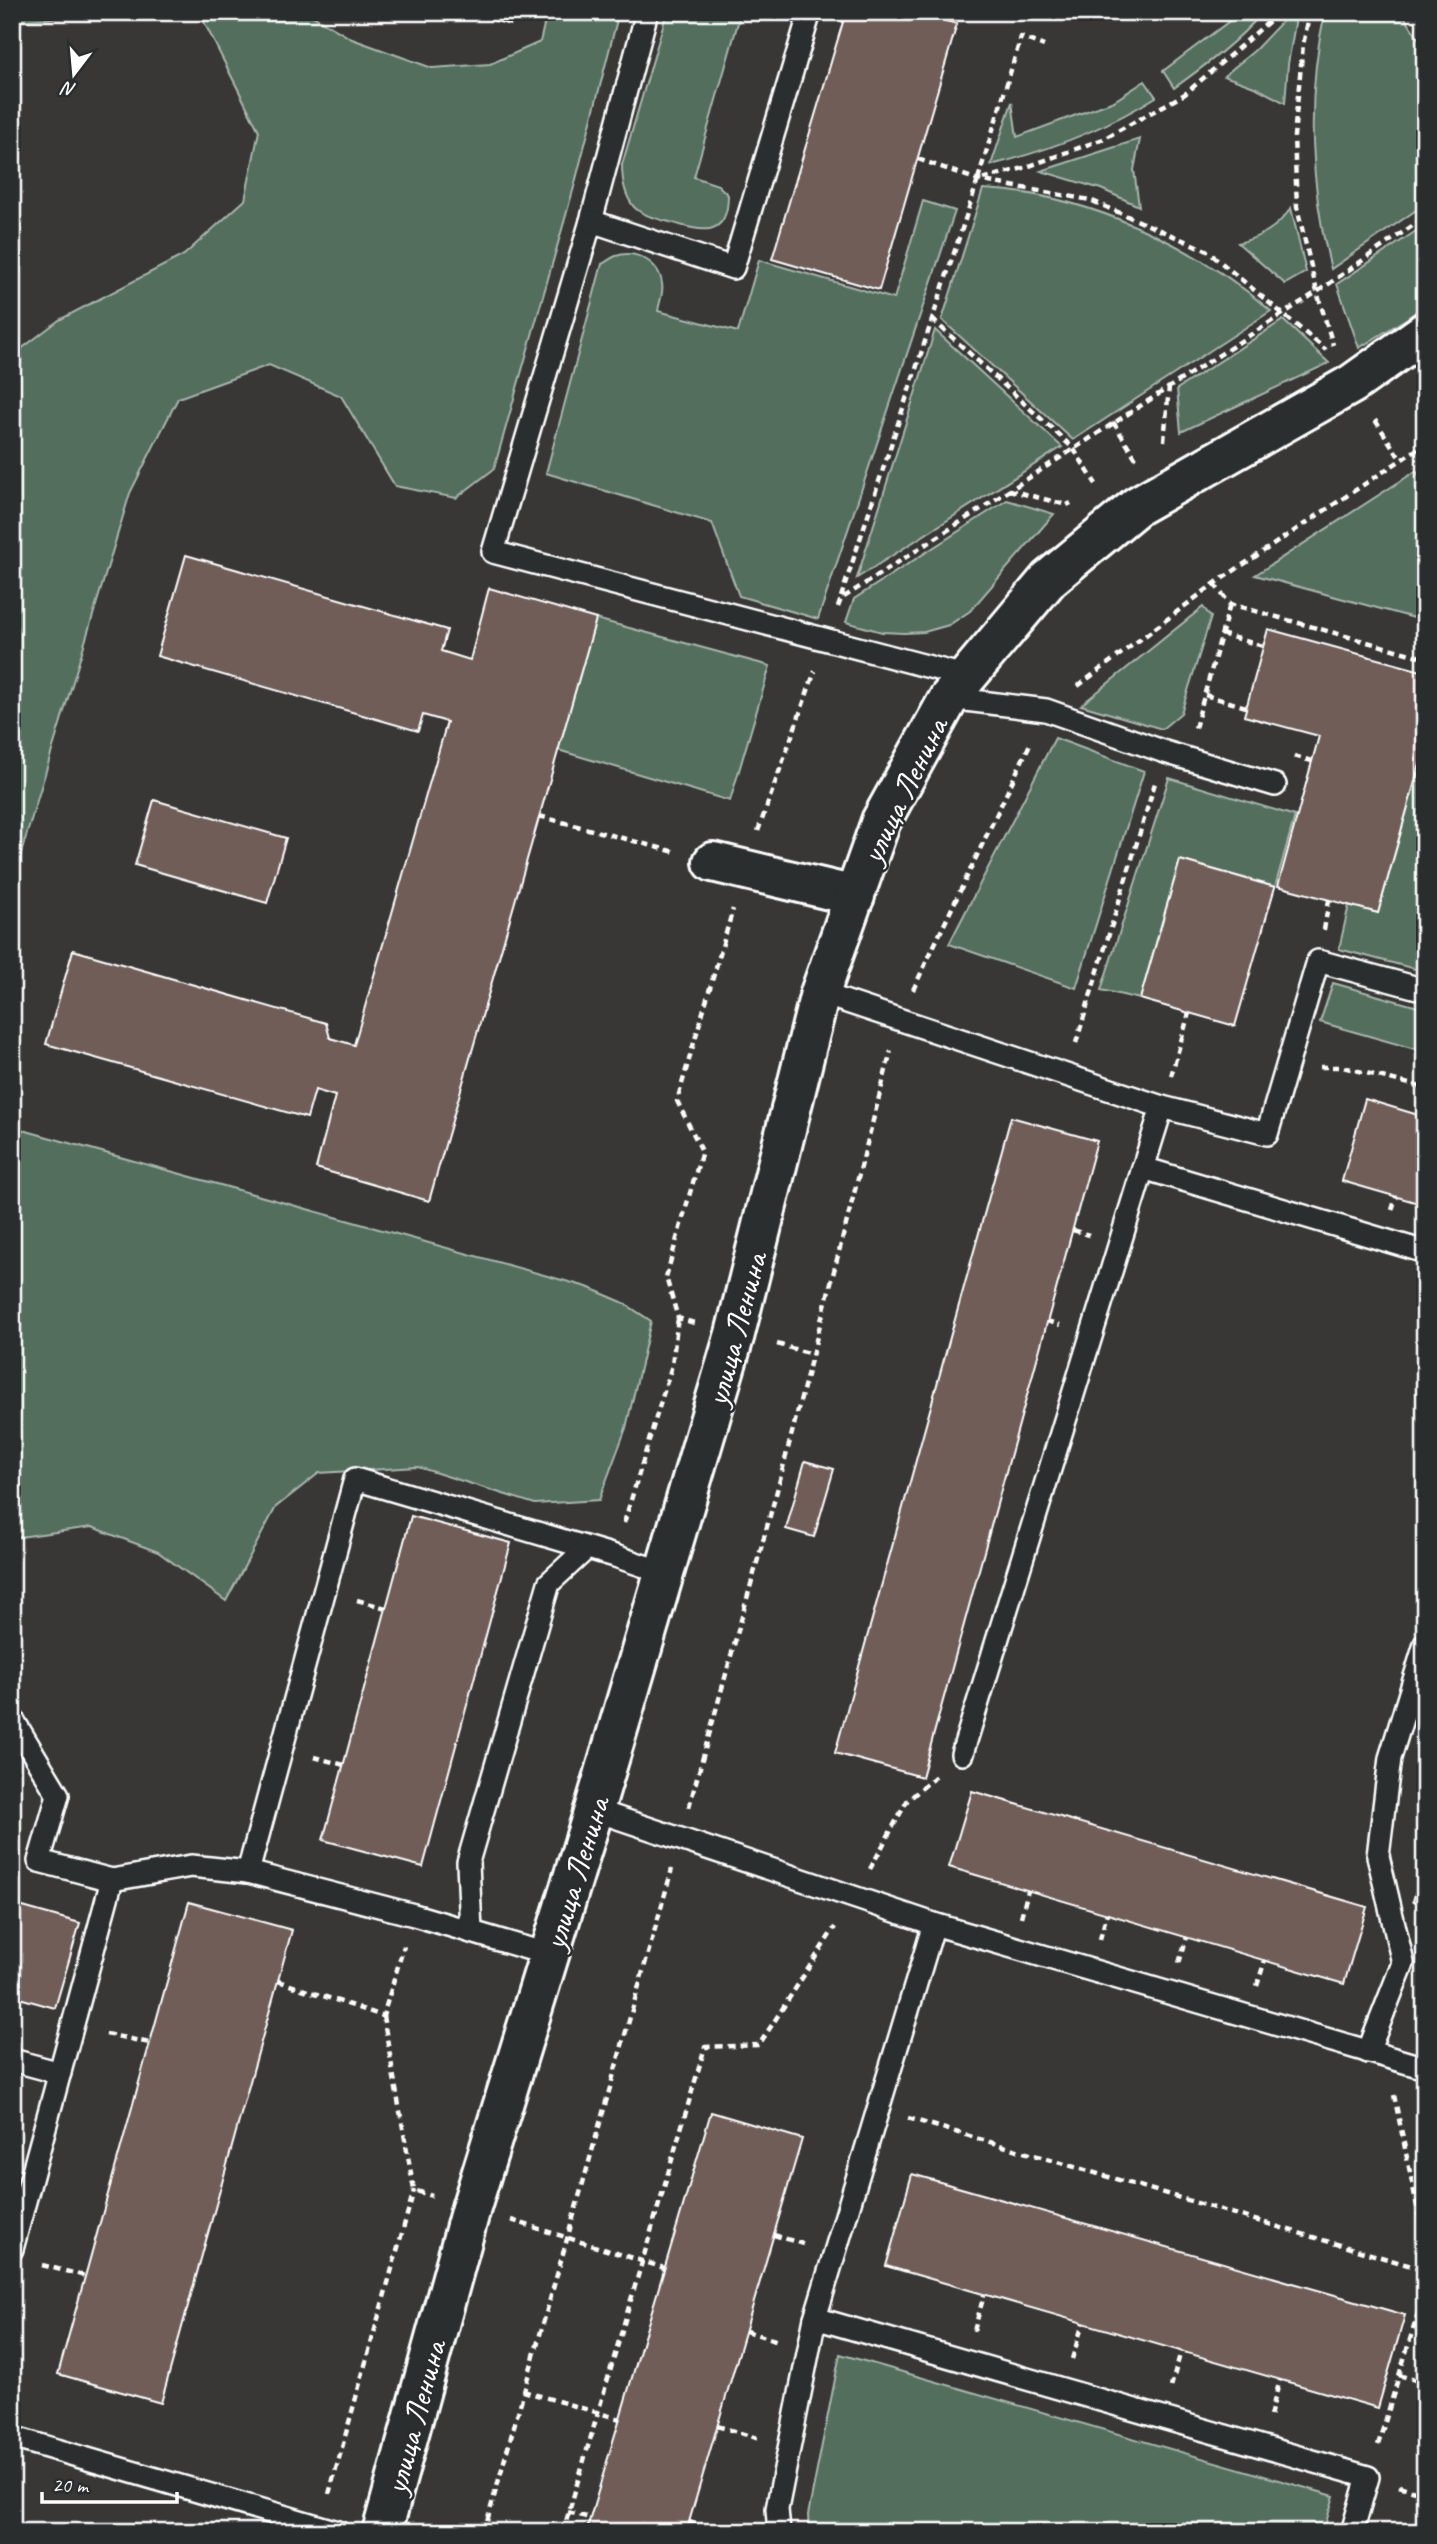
<svg xmlns="http://www.w3.org/2000/svg" width="1437" height="2544" font-family="Caveat,sans-serif">
<style>
.green{fill:#526e5d;stroke:#a8b6ae;stroke-width:2}
.building{fill:#6f5d58;stroke:#fff;stroke-width:2}
.lines{fill:none;stroke-linecap:round;stroke-linejoin:round}
.service-casing{stroke:#fff;stroke-width:26}
.minor-casing{stroke:#fff;stroke-width:44}
.tertiary-casing{stroke:#fff;stroke-width:44}
.path{stroke:#fff;stroke-width:4.5;stroke-dasharray:7 5;stroke-linecap:butt}
.service{stroke:#2a2d2e;stroke-width:21}
.minor{stroke:#2a2d2e;stroke-width:38}
.tertiary{stroke:#2a2d2e;stroke-width:38}
.labels{text-anchor:middle;stroke-width:5;stroke-linejoin:round;paint-order:stroke}
.street-label{font-size:33px;fill:#fff;stroke:#2a2d2e}
</style>
<rect width="100%" height="100%" fill="#383736"/>
<filter id="ink" filterUnits="userSpaceOnUse"><feTurbulence type="fractalNoise" baseFrequency=".0143" numOctaves="2"/><feDisplacementMap in="SourceGraphic" scale="14" xChannelSelector="R" yChannelSelector="G"/><feConvolveMatrix kernelMatrix="1 2 1 2 8 2 1 2 1" color-interpolation-filters="sRGB"/></filter>
<g filter="url(#ink)">
<!-- green -->
<g class="green">
<path d="M12,12H147L12,21Z"/>
<path d="M199,12H306L352,39L432,68L490,64L540,42L547,12H619L574,187L494,469L456,498L395,486L341,396L269,365L178,398L130,493L12,883V356L59,320L184,255L245,200L259,131Z"/>
<path d="M667,12H741L694,177L718,185L728,195C728,240 700,231 670,222C658,219 643,216 634,207C624,195 622,180 622,165Z"/>
<path d="M1237,12H1263C1237,42 1206,65 1174,88L1163,71L1228,22Z"/>
<path d="M1291,12H1297L1288,64L1285,103L1257,88L1224,76L1255,50Z"/>
<path d="M1325,12H1401L1425,48V204L1331,269C1310,188 1306,95 1325,12Z"/>
<path d="M1145,81L1156,97C1105,129 1050,150 991,165L1012,102L1017,137L1114,101Z"/>
<path d="M1140,139L1134,170L1139,206L1101,189L1041,171Z"/>
<path d="M983,189C1085,193 1195,245 1271,311L1073,440L942,320Z"/>
<path d="M923,201L955,211L818,619L739,596L712,523L546,473L602,264C606,262 611,258 616,256C636,249 660,263 662,284C664,292 659,303 658,311L738,332L759,260L894,299Z"/>
<path d="M1291,208L1306,272L1285,284L1238,243C1261,237 1277,228 1291,208Z"/>
<path d="M1425,225V304L1409,317L1359,348L1337,284Z"/>
<path d="M1283,320L1329,363L1181,432L1177,389Z"/>
<path d="M935,330L1062,447L857,578Z"/>
<path d="M1416,471L1425,484V621L1255,575Z"/>
<path d="M1007,500L1054,514L970,611L949,625L924,632L904,633L882,632L846,622L854,599Z"/>
<path d="M1203,607L1211,617L1181,713L1162,729L1081,705Z"/>
<path d="M596,619L770,666L730,801L558,750Z"/>
<path d="M1055,738L1144,771L1076,988L949,944Z"/>
<path d="M1420,764L1425,765L1423,971L1339,949L1349,905L1378,913Z"/>
<path d="M1169,778L1295,816L1275,887L1180,860L1140,999L1101,990Z"/>
<path d="M1333,983L1425,1009V1052L1320,1022Z"/>
<path d="M12,1127L587,1287L622,1302L651,1321L626,1428L599,1500L535,1504L418,1467L319,1473L276,1507L226,1601L158,1552L92,1527L12,1538Z"/>
<path d="M840,2354L1334,2496L1323,2532H809L808,2515Z"/>
</g>
<!-- building -->
<g class="building">
<path d="M464,12H514L510,25Z"/>
<path d="M846,12H915L957,24L879,290L772,259Z"/>
<path d="M186,555L447,630L441,651L470,660L489,588L596,619L429,1201L316,1168L335,1096L315,1090L307,1118L46,1044L73,950L326,1023L330,1038L354,1045L447,722L423,715L418,731L157,656Z"/>
<path d="M1268,629L1425,672V765L1420,764L1378,913L1278,886L1319,736L1244,716Z"/>
<path d="M154,800L286,838L267,903L135,865Z"/>
<path d="M1180,860L1275,887L1235,1026L1140,999Z"/>
<path d="M1365,1099L1425,1117V1205L1342,1181Z"/>
<path d="M1011,1117L1097,1141L922,1777L835,1753Z"/>
<path d="M805,1461L834,1469L814,1537L786,1529Z"/>
<path d="M411,1516L511,1543L423,1867L323,1840Z"/>
<path d="M972,1791L1367,1907L1344,1984L949,1867Z"/>
<path d="M1425,1861V1904L1413,1901Z"/>
<path d="M189,1902L292,1930L161,2403L58,2374Z"/>
<path d="M12,1904L80,1923L55,2008L12,1996Z"/>
<path d="M711,2112L802,2139L689,2522L686,2532H586Z"/>
<path d="M912,2174L1405,2315L1378,2408L886,2266Z"/>
</g>
<g class="lines">
<defs>
<g id="service">
<path d="M647,12L591,221L493,552L968,677"/>
<path d="M591,221L733,268L810,12"/>
<path d="M949,698L1046,710L1165,752L1275,785"/>
<path d="M820,993L1162,1107L1143,1168"/>
<path d="M1162,1107L1267,1134L1318,961L1425,990"/>
<path d="M12,1718L58,1795L39,1861L112,1880L191,1866L248,1872L414,1915L550,1955"/>
<path d="M962,1754L1143,1168L1425,1252"/>
<path d="M594,1810L934,1924L1425,2068"/>
<path d="M248,1872L355,1479L615,1556L665,1573"/>
<path d="M471,1932L468,1862L549,1583L587,1548"/>
<path d="M1368,2052L1403,1963L1378,1856L1390,1758L1425,1644"/>
<path d="M12,2060L60,2073"/>
<path d="M12,2249L112,1880"/>
<path d="M815,2318L934,1924"/>
<path d="M12,2437L338,2532"/>
<path d="M779,2532L777,2509L815,2318L1368,2477L1352,2532"/>
</g>
<path id="minor" d="M713,862L855,896"/>
<path id="tertiary" d="M382,2532L471,2208L594,1810L735,1334L820,993L881,821L949,698L1049,579L1137,506L1352,384L1425,332"/>
</defs>
<!-- service casing -->
<use href="#service" class="service-casing"/>
<!-- minor casing -->
<use href="#minor" class="minor-casing"/>
<!-- tertiary casing -->
<use href="#tertiary" class="tertiary-casing"/>
<!-- path -->
<g class="path">
<path d="M1310,12L1303,45L1294,136L1297,207L1317,292L1333,345"/>
<path d="M918,159L978,180L1090,200L1206,250L1326,350"/>
<path d="M978,179L1021,37L1044,46"/>
<path d="M932,319L1073,448L1096,484"/>
<path d="M1375,420L1401,460"/>
<path d="M1113,422L1137,460"/>
<path d="M1164,441L1169,387"/>
<path d="M1009,490L1067,505L1071,503"/>
<path d="M1214,584L1230,604L1425,658"/>
<path d="M841,597L978,180L1024,168L1103,139L1185,94L1280,12"/>
<path d="M838,607L841,599L1317,292L1425,217"/>
<path d="M1221,634L1263,646"/>
<path d="M1078,686L1214,584L1425,444"/>
<path d="M1205,695L1246,707"/>
<path d="M1195,728L1230,604"/>
<path d="M1294,756L1312,761"/>
<path d="M539,816L675,852"/>
<path d="M758,831L815,671"/>
<path d="M1324,930L1329,900"/>
<path d="M913,990L1031,742"/>
<path d="M1076,1043L1155,783"/>
<path d="M1320,1067H1343L1425,1088"/>
<path d="M1171,1076L1189,1013"/>
<path d="M1392,1210L1396,1197"/>
<path d="M1073,1230L1089,1235"/>
<path d="M1047,1321L1060,1325"/>
<path d="M694,1323L678,1318L666,1277L702,1151L677,1101L733,909"/>
<path d="M777,1344L812,1354"/>
<path d="M624,1523L672,1365L678,1318"/>
<path d="M357,1600L386,1608"/>
<path d="M314,1757L344,1765"/>
<path d="M689,1807L778,1487L891,1051"/>
<path d="M870,1869L907,1801L937,1775"/>
<path d="M1021,1917L1028,1891"/>
<path d="M1100,1939L1107,1913"/>
<path d="M1179,1963L1187,1937"/>
<path d="M278,1981L383,2016L404,1946"/>
<path d="M1257,1986L1265,1960"/>
<path d="M383,2016L414,2190L432,2196"/>
<path d="M106,2034L150,2043"/>
<path d="M1394,2095L1425,2245"/>
<path d="M908,2118L1425,2270"/>
<path d="M511,2220L664,2268"/>
<path d="M774,2235L803,2244"/>
<path d="M42,2265L85,2276"/>
<path d="M746,2331L778,2341"/>
<path d="M974,2331L984,2295"/>
<path d="M1072,2359L1083,2323"/>
<path d="M1399,2375L1425,2383"/>
<path d="M1171,2387L1181,2351"/>
<path d="M523,2391L620,2419"/>
<path d="M1270,2416L1280,2380"/>
<path d="M717,2426L757,2438"/>
<path d="M1378,2445L1425,2290"/>
<path d="M1399,2486L1425,2494"/>
<path d="M329,2494L414,2190"/>
<path d="M568,2512L590,2518"/>
<path d="M689,2522L720,2532"/>
<path d="M484,2532L672,1869"/>
<path d="M563,2532L705,2047L759,2045L835,1927"/>
</g>
<!-- service -->
<use href="#service" class="service"/>
<!-- minor -->
<use href="#minor" class="minor"/>
<!-- tertiary -->
<use href="#tertiary" class="tertiary"/>
</g>
</g>
<g class="labels">
<!-- street labels -->
<g class="street-label">
<text transform="translate(903 790) rotate(-64)" y="12">улица Ленина</text>
<text transform="translate(735 1329) rotate(-75)" y="12">улица Ленина</text>
<text transform="translate(575 1873) rotate(-73)" y="12">улица Ленина</text>
<text transform="translate(414 2417) rotate(-75)" y="12">улица Ленина</text>
</g>
</g>
<!-- margin -->
<rect width="1437" height="2544" fill="none" stroke="#2a2d2e" stroke-width="42"/>
<rect x="21" y="21" width="1395" height="2502" fill="none" stroke="#fff" stroke-width="2.5" filter="url(#ink)"/>
<!-- north arrow -->
<g transform="translate(74 74) rotate(196)" stroke="#2a2d2e" stroke-width="5" paint-order="stroke">
<path d="M0-5L12 26L0 18L-12 26Z" fill="#ffffff"/>
<text y="-10" font-size="19" font-weight="bold" text-anchor="middle" fill="#ffffff">N</text>
</g>
<!-- scale -->
<path d="M42 2492v10h135v-10" fill="none" stroke="#ffffff" stroke-width="3.5"/>
<text x="52" y="2492" font-size="21" fill="#ffffff" stroke="#2a2d2e" stroke-width="5" paint-order="stroke">20 m</text>
</svg>
